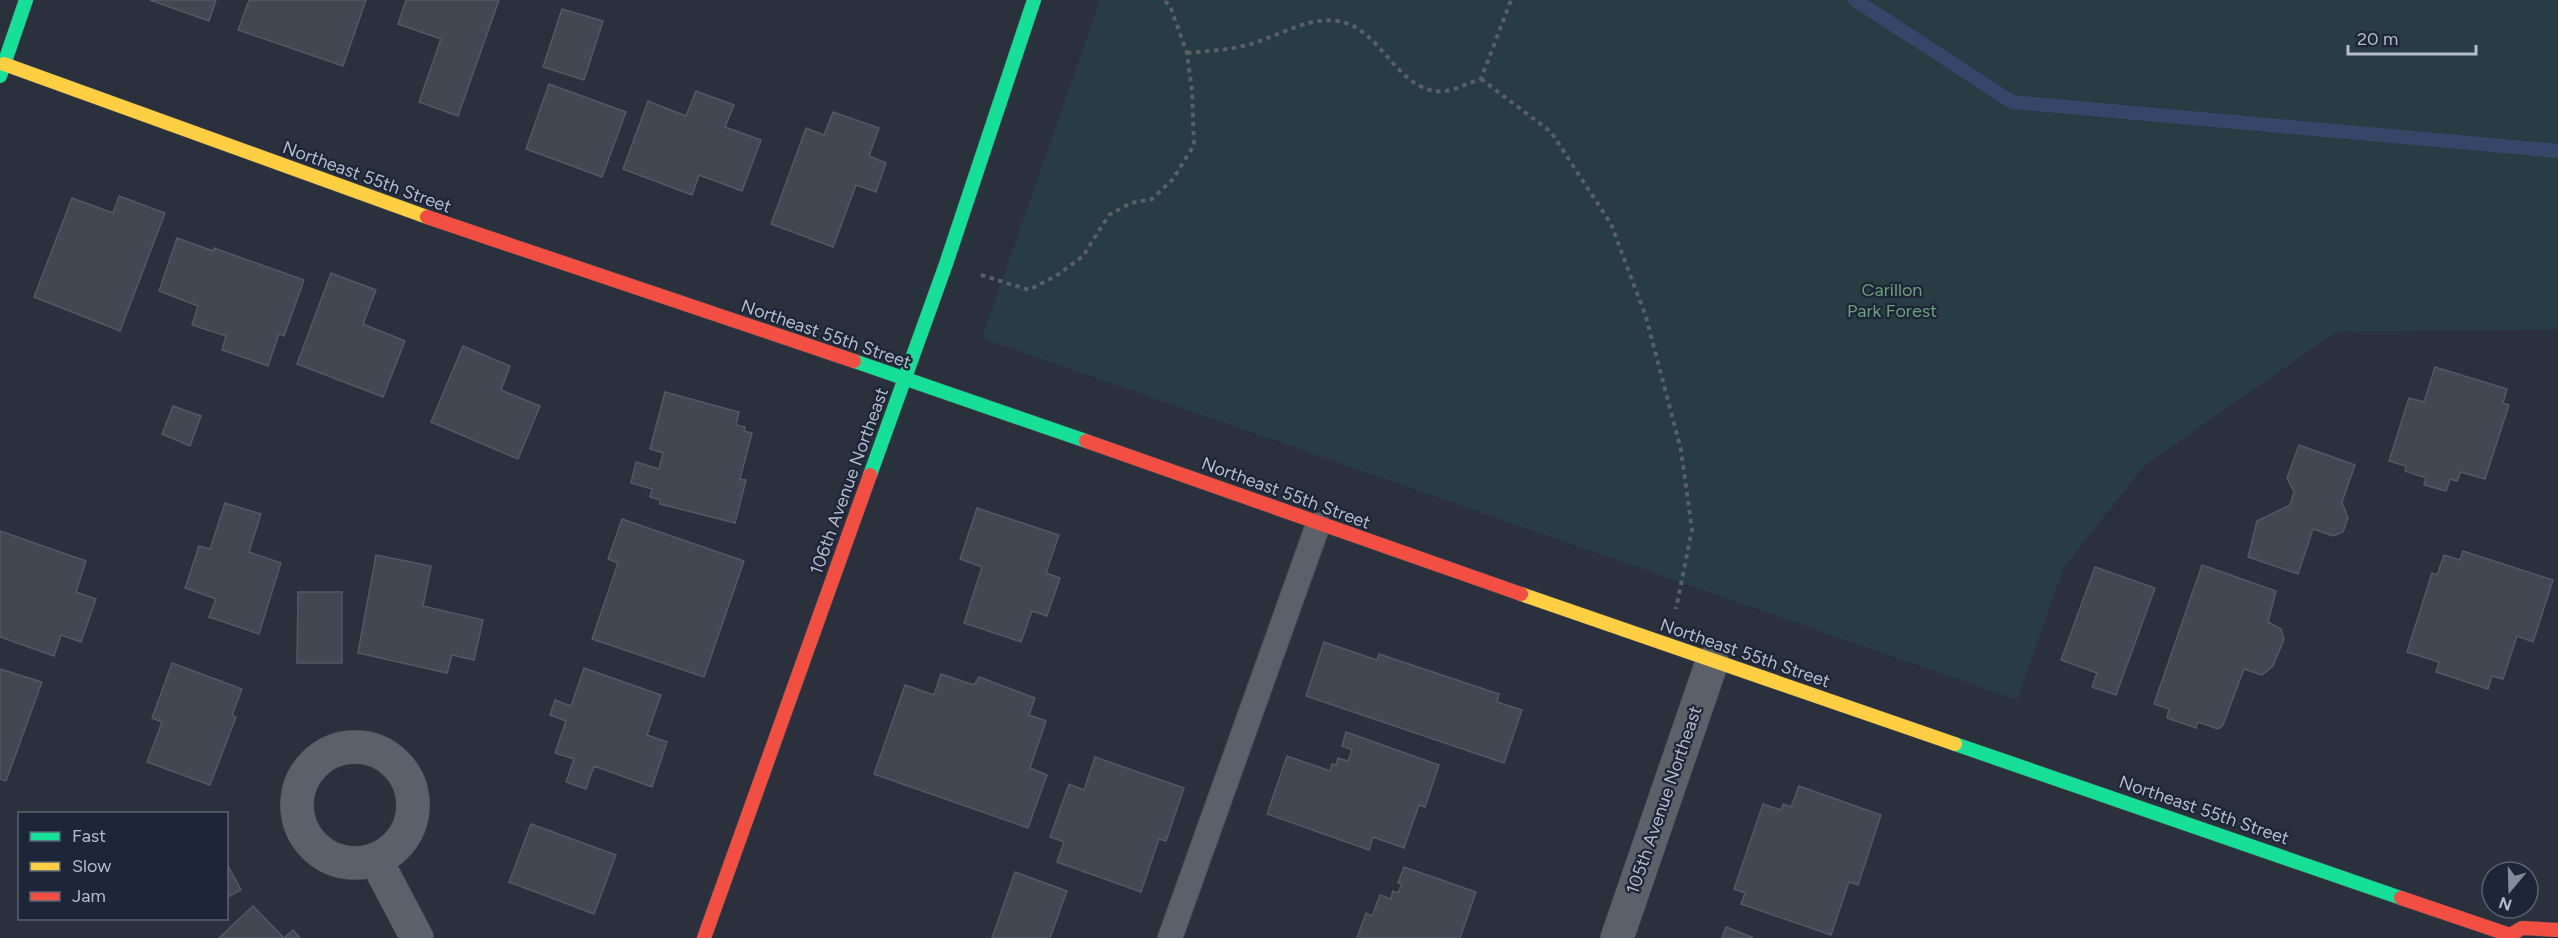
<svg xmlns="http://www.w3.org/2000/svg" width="2558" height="938" font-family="Figtree,sans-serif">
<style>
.green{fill:#273c43}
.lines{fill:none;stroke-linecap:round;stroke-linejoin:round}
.stream{stroke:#354668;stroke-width:14}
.building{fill:#424752;stroke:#535863;stroke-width:1.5}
.lane-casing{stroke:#474c55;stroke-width:26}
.street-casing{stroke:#474c55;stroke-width:34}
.fast-casing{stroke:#474c55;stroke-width:15}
.slow-casing{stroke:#474c55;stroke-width:15}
.jam-casing{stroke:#474c55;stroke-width:15}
.path{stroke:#595e67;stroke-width:4;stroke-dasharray:4.5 4.5;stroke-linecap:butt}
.lane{stroke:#5c6069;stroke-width:24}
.street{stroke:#5c6069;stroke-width:33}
.fast{stroke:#16e098;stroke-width:14}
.slow{stroke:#ffcf43;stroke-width:14}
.jam{stroke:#f24e42;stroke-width:14}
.labels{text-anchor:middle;stroke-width:4.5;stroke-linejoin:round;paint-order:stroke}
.street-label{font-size:18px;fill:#b5bccd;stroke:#1d2638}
.park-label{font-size:18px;fill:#6aa07b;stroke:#1d2638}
</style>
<rect width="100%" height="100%" fill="#2a303c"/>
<!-- green -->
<path class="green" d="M1100,0H2558V329L2336,332L2145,465L2064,567L2017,700L982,338Z"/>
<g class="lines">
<!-- stream -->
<path class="stream" d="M1855,0L2012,102L2558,151"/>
</g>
<!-- building -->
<g class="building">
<path d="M150,0H216L209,21Z"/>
<path d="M249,0H366L343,66L238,30Z"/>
<path d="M406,0H499L458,116L419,102L441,39L398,24Z"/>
<path d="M562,9L603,21L584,80L543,67Z"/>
<path d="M549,84L626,112L602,177L526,149Z"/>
<path d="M696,91L734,105L725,127L761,140L742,191L699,175L692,195L623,169L648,101L686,116Z"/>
<path d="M833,112L879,128L869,156L886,163L876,192L856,185L833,247L771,224L806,128L824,135Z"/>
<path d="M119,196L165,213L120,331L34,297L72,198L113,213Z"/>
<path d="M177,238L213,251L214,248L304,280L284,336L279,334L268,366L222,350L226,336L192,325L198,306L159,291Z"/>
<path d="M331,273L376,290L363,324L405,341L383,397L297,364Z"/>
<path d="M463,346L510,366L501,390L540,406L518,459L431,422Z"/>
<path d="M2435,367L2507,389L2503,403L2509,405L2485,479L2461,472L2457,481L2450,479L2446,491L2424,485L2426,478L2405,471L2406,466L2389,461L2409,398L2424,402Z"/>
<path d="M665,392L739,412L736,425L745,427L744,431L752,433L740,479L746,480L735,523L660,504V500L650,497L652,489L631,483L636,462L659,469L663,453L650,449Z"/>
<path d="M173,406L201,416L190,446L162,434Z"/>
<path d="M2299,445L2355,465L2342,502L2348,518L2343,532L2333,536L2313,529L2298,574L2248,557L2257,521L2290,505L2294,492L2287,478Z"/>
<path d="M225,503L261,514L249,552L281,563L259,634L209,617L216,599L185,588L199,546L210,549Z"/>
<path d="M977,508L1059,535L1046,573L1060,578L1047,616L1032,611L1021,642L964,623L982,567L960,559Z"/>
<path d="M622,519L744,561L704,677L592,639L618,563L608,559Z"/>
<path d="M0,531L86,561L76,592L96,599L81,642L61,635L54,656L0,637Z"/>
<path d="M2463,551L2553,580L2533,642L2517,636L2503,679L2492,676L2488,689L2436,672L2439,662L2407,652L2432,573L2437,575L2444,555L2460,560Z"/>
<path d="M376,555L431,566L423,606L483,620L474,660L452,655L447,673L358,653Z"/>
<path d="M2202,565L2276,591L2268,622L2281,629L2284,639L2273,666L2262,675L2244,669L2223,725L2218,729L2198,722L2196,728L2167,718L2169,709L2154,704Z"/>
<path d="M2095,567L2155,588L2116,695L2092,687L2097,673L2061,660Z"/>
<path d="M298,592H342V663H297Z"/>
<path d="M1324,642L1377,660L1379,654L1499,694L1497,702L1522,710L1504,763L1306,696Z"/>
<path d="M172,663L242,689L232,715L236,717L210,785L147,762L162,722L152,718Z"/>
<path d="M584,668L661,695L647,735L667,742L652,787L594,766L586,789L566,782L574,759L555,753L566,721L550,715L555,700L571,706Z"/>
<path d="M0,669L42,682L6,781L0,779Z"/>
<path d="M941,674L974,685L979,677L1035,698L1029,715L1046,721L1030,768L1047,775L1028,828L874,774L905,685L934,695Z"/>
<path d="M1346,732L1439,765L1425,807L1419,805L1404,848L1373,837L1369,850L1267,814L1287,756L1330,771L1332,764L1336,765L1338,758L1348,761L1352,750L1342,746Z"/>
<path d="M1095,757L1184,788L1166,841L1159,839L1141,892L1057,862L1064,842L1050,837L1069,784L1084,790Z"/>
<path d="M1799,786L1881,815L1858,885L1849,882L1831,935L1741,904L1745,893L1734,889L1763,804L1781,810L1783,804L1791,807Z"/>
<path d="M531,824L616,855L594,914L509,882Z"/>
<path d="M226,862L241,890L226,898Z"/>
<path d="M1404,867L1476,892L1460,938H1357L1366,913L1372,916L1380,895L1391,899L1393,891L1398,893L1402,884L1398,883Z"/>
<path d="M1015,872L1067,891L1050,938H992Z"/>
<path d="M253,906L284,938L293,930L300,938H219Z"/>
<path d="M1726,927L1752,937L1751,938H1722Z"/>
</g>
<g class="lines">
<defs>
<path id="lane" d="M1170,938L1318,525"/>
<g id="street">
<circle cx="355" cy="805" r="58"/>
<path d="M376,860L417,938"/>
<path d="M1617,938L1712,662"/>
</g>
<g id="fast">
<path d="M0,76L26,0"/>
<path d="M854,361L1086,441"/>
<path d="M870,475L946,264L1034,0"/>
<path d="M1955,744L2401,898"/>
</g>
<g id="slow">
<path d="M4,64L427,217"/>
<path d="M1521,594L1955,744"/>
</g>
<g id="jam">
<path d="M427,217L854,361"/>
<path d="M1086,441L1521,594"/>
<path d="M2401,898L2510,935L2522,928L2558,930"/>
<path d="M704,938L870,475"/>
</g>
</defs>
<!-- lane casing -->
<use href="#lane" class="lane-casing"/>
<!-- street casing -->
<use href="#street" class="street-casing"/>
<!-- fast casing -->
<use href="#fast" class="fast-casing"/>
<!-- slow casing -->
<use href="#slow" class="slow-casing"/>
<!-- jam casing -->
<use href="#jam" class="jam-casing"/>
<!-- path -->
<g class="path">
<path d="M1187,53C1207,51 1228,50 1247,45C1279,37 1309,14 1343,22C1385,33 1401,101 1451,90C1461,87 1471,82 1481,79L1511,0"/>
<path d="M1481,79L1551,132L1611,224L1646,317L1681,450L1692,530L1676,609"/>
<path d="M981,275L1029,290L1059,274L1083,256L1109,215L1131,203L1152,199L1173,179L1194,145L1192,91L1187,53L1170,6L1164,0"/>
</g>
<!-- lane -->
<use href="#lane" class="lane"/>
<!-- street -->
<use href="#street" class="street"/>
<!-- fast -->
<use href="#fast" class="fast"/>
<!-- slow -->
<use href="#slow" class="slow"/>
<!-- jam -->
<use href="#jam" class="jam"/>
</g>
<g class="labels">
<!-- street labels -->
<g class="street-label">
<text transform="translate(367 177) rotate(20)" y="6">Northeast 55th Street</text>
<text transform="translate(826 334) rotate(19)" y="6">Northeast 55th Street</text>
<text transform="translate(849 481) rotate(-70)" y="6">106th Avenue Northeast</text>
<text transform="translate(1286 493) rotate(20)" y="6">Northeast 55th Street</text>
<text transform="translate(1745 653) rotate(19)" y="6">Northeast 55th Street</text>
<text transform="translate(1664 800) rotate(-71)" y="6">105th Avenue Northeast</text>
<text transform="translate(2204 810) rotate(19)" y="6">Northeast 55th Street</text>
</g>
<!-- park labels -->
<g class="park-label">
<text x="1892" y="296">Carillon<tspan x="1892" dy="21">Park Forest</tspan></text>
</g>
</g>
<!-- legend -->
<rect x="18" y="812" width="210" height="108" fill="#1d2638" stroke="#5a6274" stroke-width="1.5"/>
<rect x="30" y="832" width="30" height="9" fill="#16e098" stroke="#5a6274" stroke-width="1.5"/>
<text x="72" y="842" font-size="18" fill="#b5bccd">Fast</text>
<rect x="30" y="862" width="30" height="9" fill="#ffcf43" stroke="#5a6274" stroke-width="1.5"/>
<text x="72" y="872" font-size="18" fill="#b5bccd">Slow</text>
<rect x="30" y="892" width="30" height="9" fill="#f24e42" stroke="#5a6274" stroke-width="1.5"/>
<text x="72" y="902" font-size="18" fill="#b5bccd">Jam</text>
<!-- north arrow -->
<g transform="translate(2510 890) rotate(199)"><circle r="28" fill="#1d2638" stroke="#5a6274" stroke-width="1.5"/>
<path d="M0-4.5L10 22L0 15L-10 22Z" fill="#848b9a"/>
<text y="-9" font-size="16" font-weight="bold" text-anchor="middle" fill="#b5bccd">N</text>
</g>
<!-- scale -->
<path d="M2348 45v9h128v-9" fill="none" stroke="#b5bccd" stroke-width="3"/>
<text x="2357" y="45" font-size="18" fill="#b5bccd" stroke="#1d2638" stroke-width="4.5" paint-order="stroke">20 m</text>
</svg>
